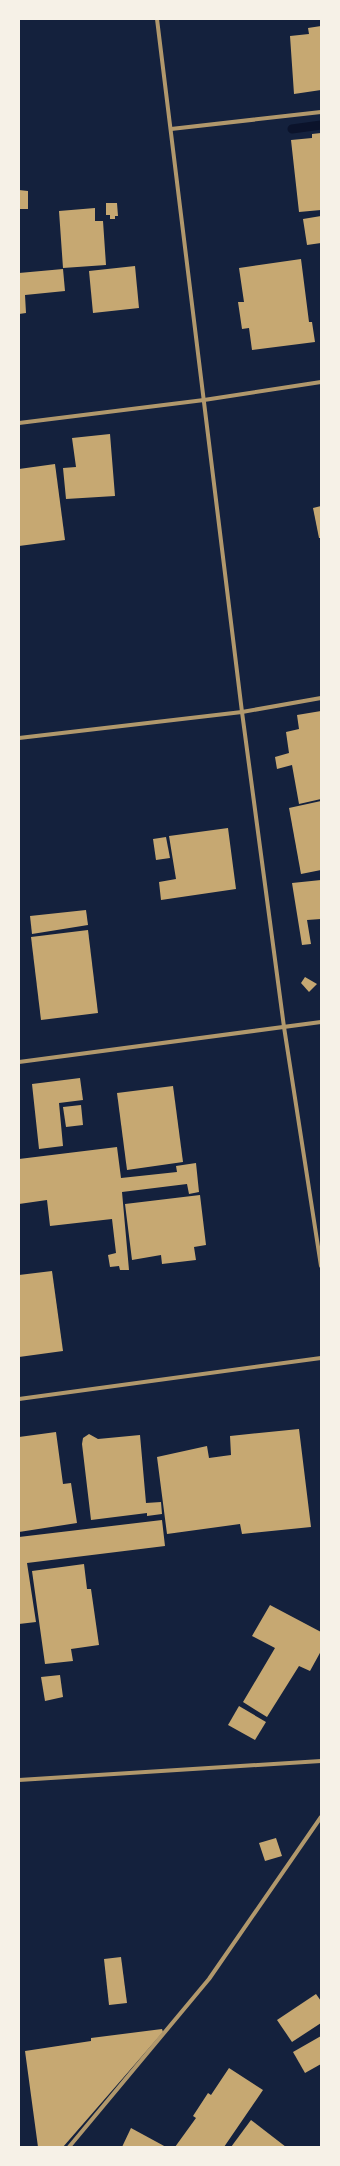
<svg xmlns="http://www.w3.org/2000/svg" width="340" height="2166" font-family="'PT Sans',sans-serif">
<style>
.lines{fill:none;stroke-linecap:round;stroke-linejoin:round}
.stream{stroke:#0b132b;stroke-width:9}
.building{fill:#c6a872}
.minor{stroke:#b1986c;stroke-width:4}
</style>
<rect width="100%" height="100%" fill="#14213d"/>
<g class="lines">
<!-- stream -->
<path class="stream" d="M292,129L321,125"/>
</g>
<!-- building -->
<g class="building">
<path d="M321,26V90L294,94L290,36L309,34L308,28Z"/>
<path d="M321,133V210L299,212L291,140L312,138V134Z"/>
<path d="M19,190L28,191V209H19Z"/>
<path d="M106,203H117L118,216H115V219H110V215H106Z"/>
<path d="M95,208V221H103L106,265L63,268L59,211Z"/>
<path d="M321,216V243L307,245L303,219Z"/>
<path d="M301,259L309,322H312L315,342L252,350L249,328L242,329L238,302H244L239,268Z"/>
<path d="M135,266L139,308L93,313L89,271Z"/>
<path d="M63,269L65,291L25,295L26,313L19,314V273Z"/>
<path d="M110,434L115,496L66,499L63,468L76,467L72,438Z"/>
<path d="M55,464L65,540L19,546V469Z"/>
<path d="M321,506V538H319L313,508Z"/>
<path d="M321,711V799L299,804L292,765L277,769L275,757L289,753L286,732L299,729L297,715Z"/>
<path d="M321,801V870L301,874L289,808Z"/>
<path d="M228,828L236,889L161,900L159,882L176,879L169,836Z"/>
<path d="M166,837L170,858L156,860L153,839Z"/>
<path d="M321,880V919L307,920L311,944L302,945L292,883Z"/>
<path d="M86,910L88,925L32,934L30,916Z"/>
<path d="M88,930L98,1013L41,1020L31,937Z"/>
<path d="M305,977L317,984L309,992L301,983Z"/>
<path d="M80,1078L83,1100L59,1103L63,1146L39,1149L32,1084Z"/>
<path d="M173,1086L183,1162L127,1170L117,1093Z"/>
<path d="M81,1105L83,1125L66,1127L63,1107Z"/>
<path d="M117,1147L121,1178L177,1172L176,1166L196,1163L199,1192L189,1194L187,1184L122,1192L129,1270H120L119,1266L110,1267L108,1255L116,1253L112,1219L50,1226L47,1200L19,1204V1159Z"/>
<path d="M200,1195L206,1245L194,1247L196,1260L162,1264L161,1255L132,1260L125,1204Z"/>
<path d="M52,1271L63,1351L19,1357V1275Z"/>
<path d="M299,1429L311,1527L242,1534L240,1524L167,1534L157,1457L207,1446L209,1458L231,1455L230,1436Z"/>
<path d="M56,1432L63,1484L71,1483L77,1523L19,1532V1437Z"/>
<path d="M89,1434L98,1439L140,1435L146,1503L161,1502L162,1514L147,1516V1513L91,1520L82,1444L83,1438Z"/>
<path d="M162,1520L165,1546L27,1563L36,1622L19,1624V1537Z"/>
<path d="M84,1564L87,1589H91L99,1645L71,1649L73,1661L45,1664L32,1571Z"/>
<path d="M270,1605L321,1632V1651L310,1671L299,1666L267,1717L243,1702L275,1648L252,1636Z"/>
<path d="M60,1675L63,1697L45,1701L41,1677Z"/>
<path d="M239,1706L266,1722L255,1740L228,1725Z"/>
<path d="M276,1838L282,1856L265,1861L259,1843Z"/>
<path d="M121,1957L127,2003L109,2005L104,1959Z"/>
<path d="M316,1994L321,2001V2023L292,2042L277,2020Z"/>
<path d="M162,2029L163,2032L63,2147H38L25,2051L91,2041V2038Z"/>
<path d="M321,2036V2064L305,2073L293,2052Z"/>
<path d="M229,2068L263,2090L224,2147H175L196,2118L193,2116L208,2093L211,2095Z"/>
<path d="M251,2120L286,2147H231Z"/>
<path d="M131,2128L166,2147H122Z"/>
</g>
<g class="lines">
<!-- minor -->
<g class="minor">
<path d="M157,19L242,712L284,1027L321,1266"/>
<path d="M171,129L321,112"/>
<path d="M19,423L204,400L321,382"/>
<path d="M19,738L242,712L321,698"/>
<path d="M19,1062L321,1022"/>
<path d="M19,1399L321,1358"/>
<path d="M19,1780L321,1761"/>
<path d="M69,2147L209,1979L321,1817"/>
</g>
</g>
<!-- border -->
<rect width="340" height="2166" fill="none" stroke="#f6f1e7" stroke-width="40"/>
</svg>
